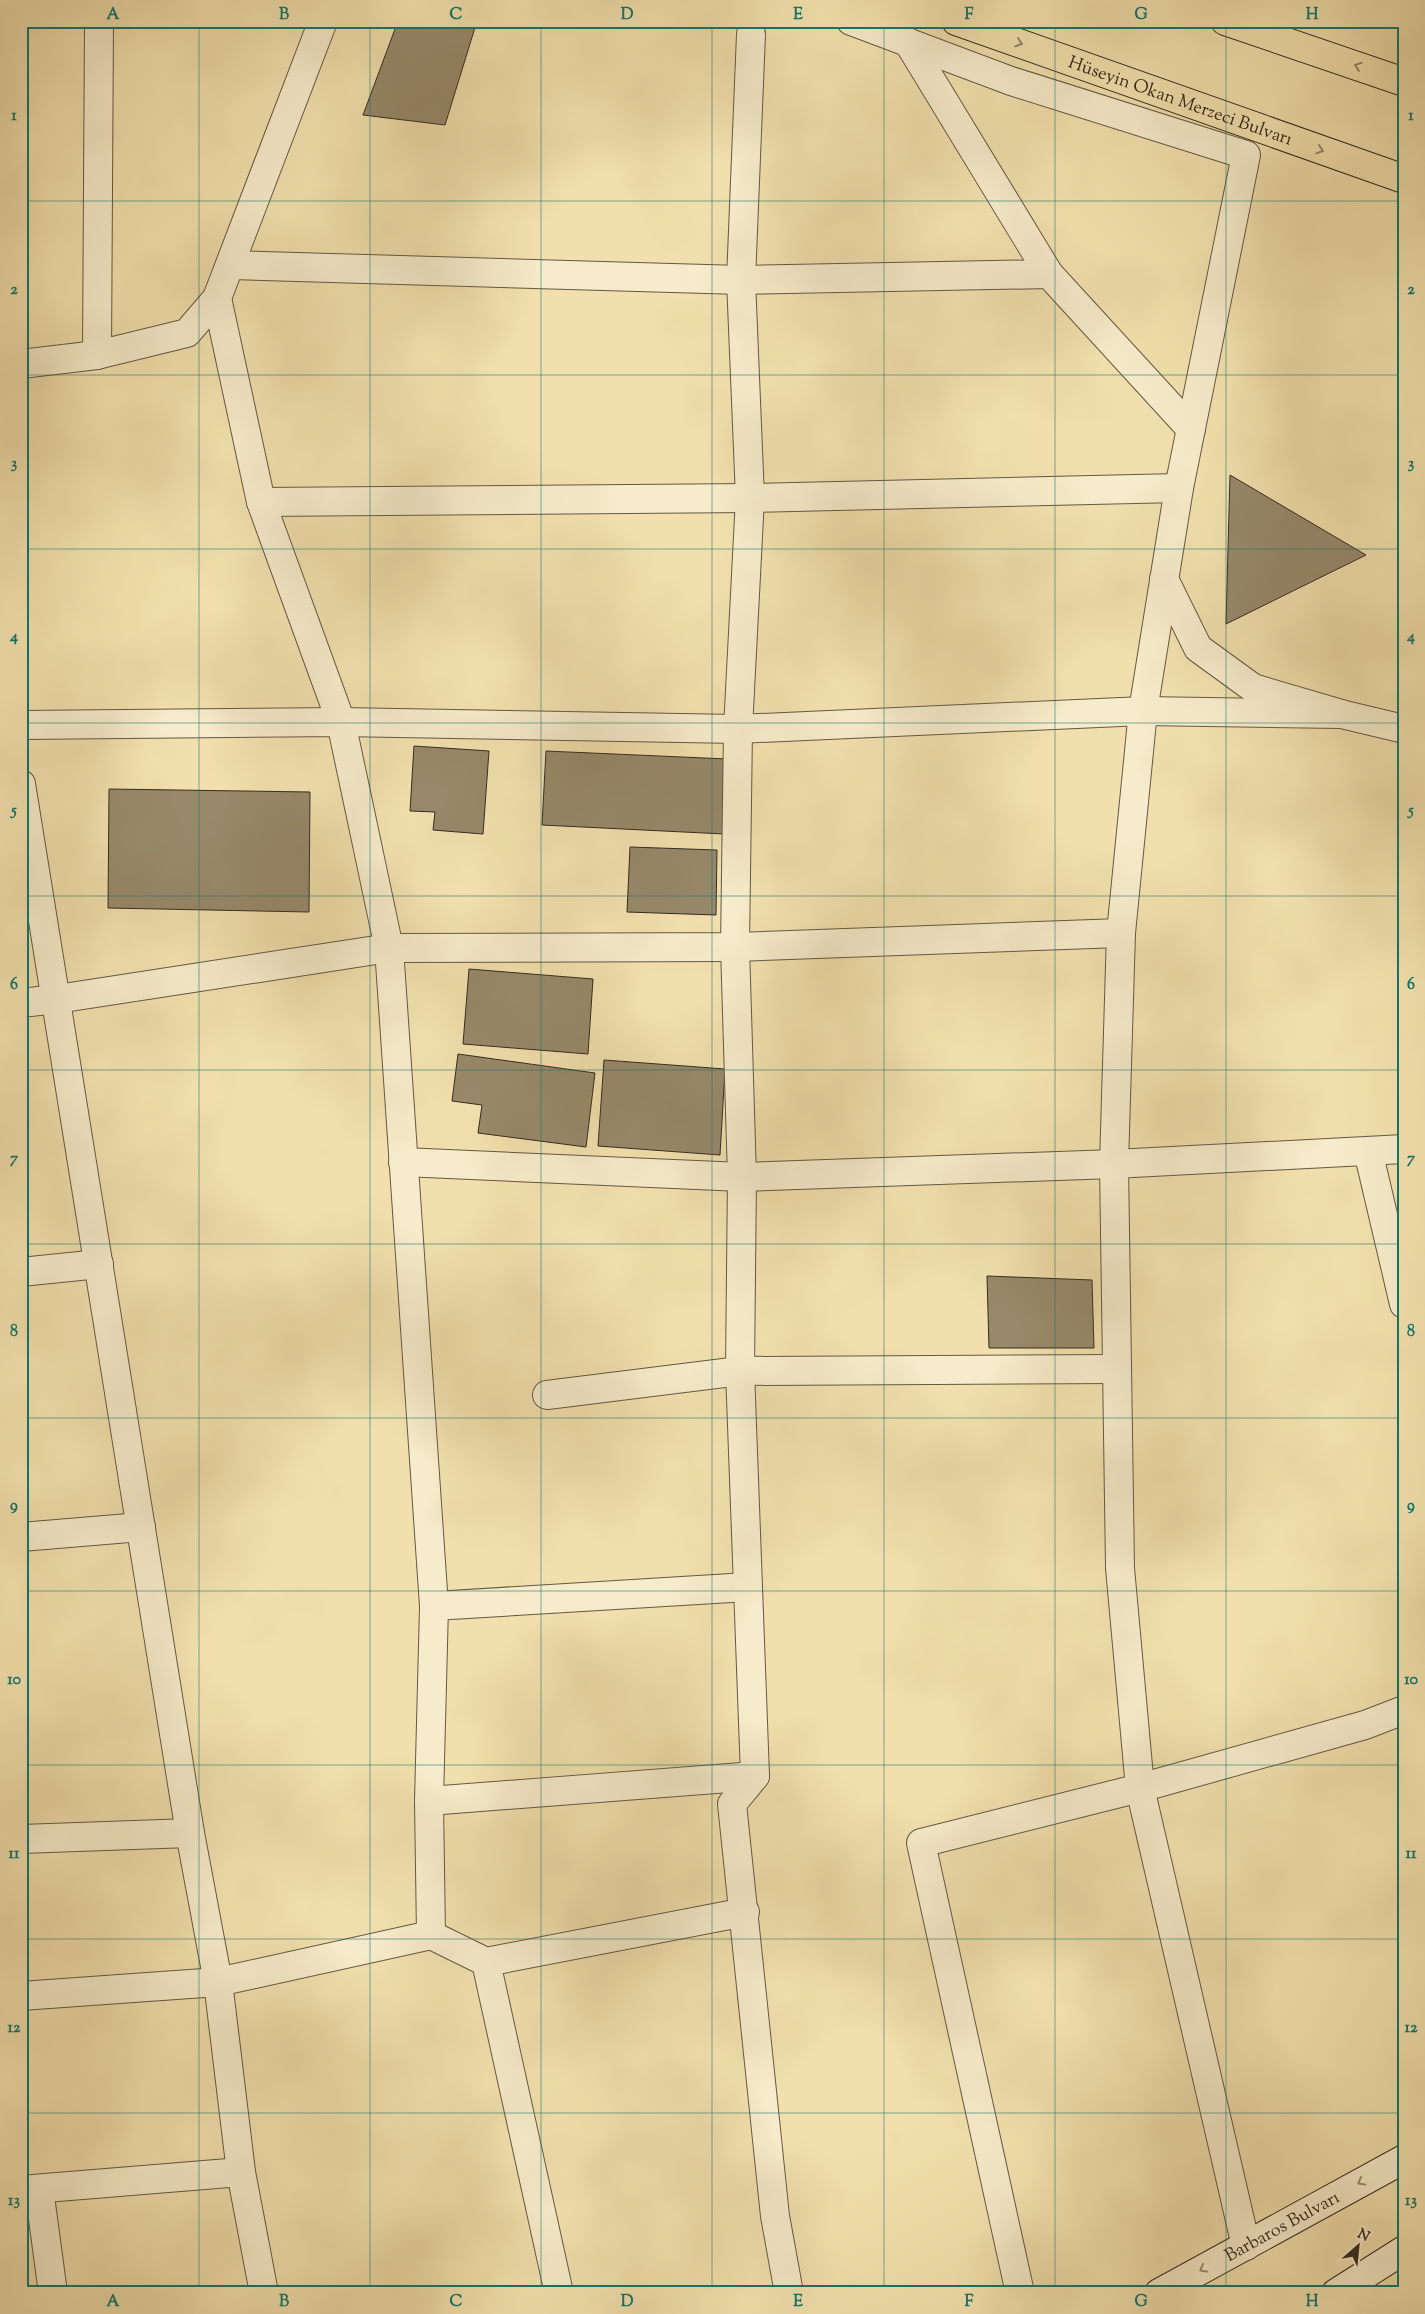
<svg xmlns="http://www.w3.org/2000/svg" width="1425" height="2314" font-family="'Sorts Mill Goudy',serif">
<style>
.building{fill:#97896a;stroke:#362b22}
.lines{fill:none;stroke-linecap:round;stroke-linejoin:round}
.street-casing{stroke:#655845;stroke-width:30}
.secondary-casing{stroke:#362b22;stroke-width:30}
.primary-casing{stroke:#362b22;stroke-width:30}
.street{stroke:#f6ebca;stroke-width:28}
.secondary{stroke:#f6ebca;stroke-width:28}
.primary{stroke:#f1e0ad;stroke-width:28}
.oneway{stroke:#948668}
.oneway2{stroke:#968b76}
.grid{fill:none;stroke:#0f766e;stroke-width:1;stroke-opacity:0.55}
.labels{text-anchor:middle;stroke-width:5;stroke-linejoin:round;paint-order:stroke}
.street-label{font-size:18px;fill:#362b22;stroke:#f6ebca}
.neatline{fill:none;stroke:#0f766e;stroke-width:2}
.grid-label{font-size:16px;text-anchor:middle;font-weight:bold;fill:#0f766e}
</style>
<rect width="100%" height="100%" fill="#f1e0ad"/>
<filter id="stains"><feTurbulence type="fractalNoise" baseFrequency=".004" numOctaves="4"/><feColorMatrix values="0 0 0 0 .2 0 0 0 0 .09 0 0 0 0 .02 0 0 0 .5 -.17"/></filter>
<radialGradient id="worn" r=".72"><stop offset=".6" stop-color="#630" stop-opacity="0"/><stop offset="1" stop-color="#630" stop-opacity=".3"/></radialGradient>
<!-- building -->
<g class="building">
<path d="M398,21H477L445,125L363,115Z"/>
<path d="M1230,475L1366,555L1226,624Z"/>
<path d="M414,746L489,751L483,834L433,830L435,812L410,811Z"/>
<path d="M546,751L727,759L724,834L542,825Z"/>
<path d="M109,789L310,792L309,912L108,908Z"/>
<path d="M630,847L717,850L716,915L627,912Z"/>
<path d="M469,969L593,979L588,1054L463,1044Z"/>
<path d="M458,1054L595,1073L586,1147L478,1133L482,1105L452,1101Z"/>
<path d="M604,1060L725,1069L720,1155L598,1146Z"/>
<path d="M987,1276L1092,1280L1094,1348H989Z"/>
</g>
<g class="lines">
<defs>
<g id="street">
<path d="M851,21L1011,81L1246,155L1179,488L1143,711L1121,933L1114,1164L1120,1568L1140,1788L1246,2246"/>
<path d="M751,34L741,280L750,498L738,729L735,947L742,1177L740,1371L755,1776L732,1804L775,2216L789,2293"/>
<path d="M908,42L1049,274L1191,429"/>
<path d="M231,265L741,280L1049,274"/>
<path d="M217,298L261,502L341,722L389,948L434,1606L429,1801L431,1935"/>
<path d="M97,355L99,21"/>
<path d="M21,364L97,355L187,333L217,298L323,21"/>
<path d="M261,502L750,498L1179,488"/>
<path d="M1164,579L1198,648L1253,688L1341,714L1404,729"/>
<path d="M21,725L341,722L738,729L1143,711L1341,714"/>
<path d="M21,784L190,1833L218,1982L241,2172L264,2293"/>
<path d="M21,1003L57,999L389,948L735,947L1121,933"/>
<path d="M1368,1151L1404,1304"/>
<path d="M403,1162L742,1177L1114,1164L1404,1149"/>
<path d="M21,1272L99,1264"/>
<path d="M547,1395L740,1371L1117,1369"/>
<path d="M21,1537L141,1527"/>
<path d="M434,1606L748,1587"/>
<path d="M429,1801L755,1776"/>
<path d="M21,1839L190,1833"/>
<path d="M486,1962L559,2293"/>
<path d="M21,1996L218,1982L431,1935L486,1962L745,1912"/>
<path d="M39,2189L53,2293"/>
<path d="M21,2190L241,2172"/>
<path d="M1020,2293L921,1843L1140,1788L1365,1725L1404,1710"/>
</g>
<g id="secondary">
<path id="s1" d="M1159,2293L1404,2159"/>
<path d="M1336,2293L1404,2250"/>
</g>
<g id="primary">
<path id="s2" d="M956,21L1404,179"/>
<path d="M1225,21L1404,82"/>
</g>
</defs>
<!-- street casing -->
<use href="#street" class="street-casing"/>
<!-- secondary casing -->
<use href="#secondary" class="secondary-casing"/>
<!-- primary casing -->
<use href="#primary" class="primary-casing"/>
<!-- street -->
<use href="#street" class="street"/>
<!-- secondary -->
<use href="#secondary" class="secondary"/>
<!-- primary -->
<use href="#primary" class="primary"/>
</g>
<!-- one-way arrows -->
<defs><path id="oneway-chevron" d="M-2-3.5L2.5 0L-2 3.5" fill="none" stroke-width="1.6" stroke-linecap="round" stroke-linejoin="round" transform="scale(1.25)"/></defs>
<g class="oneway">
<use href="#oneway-chevron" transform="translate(1019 43) rotate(19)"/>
<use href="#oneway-chevron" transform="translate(1358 66) rotate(-161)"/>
<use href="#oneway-chevron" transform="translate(1320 150) rotate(19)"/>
</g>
<g class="oneway2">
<use href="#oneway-chevron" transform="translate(1361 2182) rotate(151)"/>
<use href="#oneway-chevron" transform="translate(1203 2269) rotate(151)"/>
</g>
<!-- grid -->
<path class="grid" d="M199,21V2293M370,21V2293M541,21V2293M712,21V2293M884,21V2293M1055,21V2293M1226,21V2293M21,201H1404M21,375H1404M21,549H1404M21,723H1404M21,896H1404M21,1070H1404M21,1244H1404M21,1418H1404M21,1591H1404M21,1765H1404M21,1939H1404M21,2113H1404"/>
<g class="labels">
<!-- street labels -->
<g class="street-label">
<text dy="6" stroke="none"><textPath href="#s2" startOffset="238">Hüseyin Okan Merzeci Bulvarı</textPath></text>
<text dy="6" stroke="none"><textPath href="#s1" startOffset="140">Barbaros Bulvarı</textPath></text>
</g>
</g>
<!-- margin -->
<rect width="1425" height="2314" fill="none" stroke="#f1e0ad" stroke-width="55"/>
<!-- north arrow -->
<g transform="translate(1358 2246) rotate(27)" stroke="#f6ebca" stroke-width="4" paint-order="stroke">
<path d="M0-4L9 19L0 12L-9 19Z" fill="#362b22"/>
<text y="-8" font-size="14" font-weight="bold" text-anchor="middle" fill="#362b22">N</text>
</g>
<rect x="28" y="28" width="1370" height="2258" class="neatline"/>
<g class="grid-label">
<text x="113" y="19">A</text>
<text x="284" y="19">B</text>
<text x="456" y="19">C</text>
<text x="627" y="19">D</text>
<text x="798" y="19">E</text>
<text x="969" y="19">F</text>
<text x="1141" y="19">G</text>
<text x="1312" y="19">H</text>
<text x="14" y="120">1</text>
<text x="1411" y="120">1</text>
<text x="14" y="294">2</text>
<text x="1411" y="294">2</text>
<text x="14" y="468">3</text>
<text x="1411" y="468">3</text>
<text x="14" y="641">4</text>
<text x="1411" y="641">4</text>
<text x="14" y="815">5</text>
<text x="1411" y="815">5</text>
<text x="14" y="989">6</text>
<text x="1411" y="989">6</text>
<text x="14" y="1163">7</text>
<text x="1411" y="1163">7</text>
<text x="14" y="1336">8</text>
<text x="1411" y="1336">8</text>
<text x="14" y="1510">9</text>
<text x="1411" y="1510">9</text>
<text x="14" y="1684">10</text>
<text x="1411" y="1684">10</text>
<text x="14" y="1858">11</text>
<text x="1411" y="1858">11</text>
<text x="14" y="2032">12</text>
<text x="1411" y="2032">12</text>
<text x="14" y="2205">13</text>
<text x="1411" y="2205">13</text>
<text x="113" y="2306">A</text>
<text x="284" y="2306">B</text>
<text x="456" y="2306">C</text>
<text x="627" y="2306">D</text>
<text x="798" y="2306">E</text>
<text x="969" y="2306">F</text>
<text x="1141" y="2306">G</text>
<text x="1312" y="2306">H</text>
</g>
<rect width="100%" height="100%" filter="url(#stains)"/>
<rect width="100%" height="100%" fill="url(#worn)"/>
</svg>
